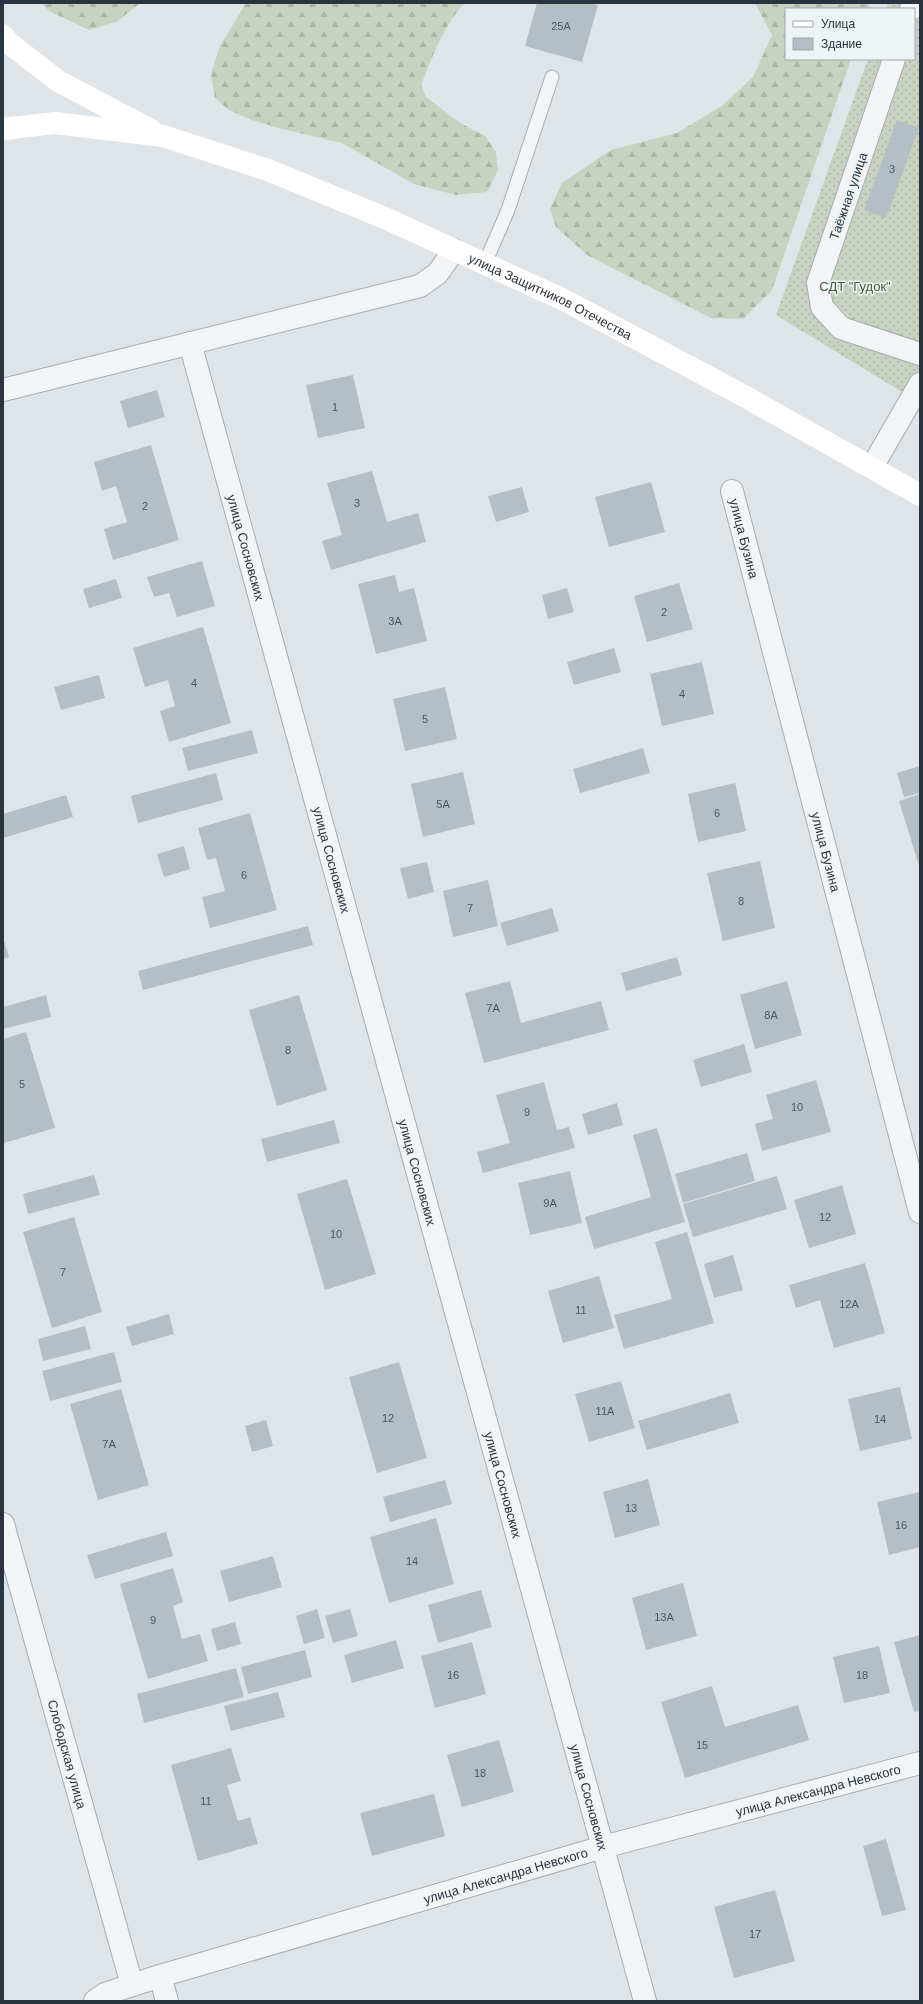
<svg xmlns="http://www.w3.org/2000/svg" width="923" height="2004" font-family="Arial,sans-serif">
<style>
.forest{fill:url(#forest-firs)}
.garden{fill:url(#garden-dots)}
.building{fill:#b6bec5}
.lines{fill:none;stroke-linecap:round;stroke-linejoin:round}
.lane-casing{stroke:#a4acb2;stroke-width:15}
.street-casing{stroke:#a4acb2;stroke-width:24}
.lane{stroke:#f2f4f6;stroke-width:13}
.street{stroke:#f2f4f6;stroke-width:22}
.secondary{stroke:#fff;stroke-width:22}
.labels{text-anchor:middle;stroke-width:3;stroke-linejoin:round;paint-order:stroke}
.number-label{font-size:11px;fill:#4c5660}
.street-label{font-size:13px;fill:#28343f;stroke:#eef3f6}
.park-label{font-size:13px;fill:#435a36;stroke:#eef3f6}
</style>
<defs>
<pattern id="forest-firs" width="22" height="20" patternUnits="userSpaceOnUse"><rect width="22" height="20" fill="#c8d2c0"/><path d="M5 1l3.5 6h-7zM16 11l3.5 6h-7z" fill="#acb5a6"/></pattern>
<pattern id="garden-dots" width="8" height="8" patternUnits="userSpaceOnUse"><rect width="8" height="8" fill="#c8d2c0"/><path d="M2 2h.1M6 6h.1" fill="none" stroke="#acb5a6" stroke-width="1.8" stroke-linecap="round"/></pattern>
</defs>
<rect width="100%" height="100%" fill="#dfe4e8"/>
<!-- forest -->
<g class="forest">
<path d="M41,3H140L118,21L89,30L49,11Z"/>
<path d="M246,3H465C444,24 432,58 421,85L426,97L460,123L485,136L496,152L498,170L487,192L456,195L414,184L342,143L278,128L252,120L229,110L215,98L211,74L220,46Z"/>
<path d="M755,3H870L868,9H786V59H851L772,290L743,319L711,318L587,255L556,227L550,209L562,183L611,150L677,133L723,105L753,77L772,35Z"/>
</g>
<!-- garden -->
<path class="garden" d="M888,3H920V403L776,315L868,59H914V9H886Z"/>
<!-- building -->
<g class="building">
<path d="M537,3H589L598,5L582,62L525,46Z"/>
<path d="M897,120L919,128L886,218L864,210Z"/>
<path d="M353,375L365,428L318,438L306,385Z"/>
<path d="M157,390L165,417L128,428L120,401Z"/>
<path d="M151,445L179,540L113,560L104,529L127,522L116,486L102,491L94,462Z"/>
<path d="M372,471L387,522L418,513L426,542L331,570L322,541L342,535L327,483Z"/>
<path d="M651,482L665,532L609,547L595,497Z"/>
<path d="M522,487L529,512L496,522L488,496Z"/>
<path d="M202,561L215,606L177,617L169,593L154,597L147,577Z"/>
<path d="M395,575L399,592L414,588L427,641L376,654L358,584Z"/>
<path d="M116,579L122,598L89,608L83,589Z"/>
<path d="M679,583L693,629L647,642L634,596Z"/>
<path d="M567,588L574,612L548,619L542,595Z"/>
<path d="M203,627L231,723L169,742L160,711L175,706L168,680L145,687L133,648Z"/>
<path d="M614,648L621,672L574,685L567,662Z"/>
<path d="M702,662L714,714L662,726L650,674Z"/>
<path d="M99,675L105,698L61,710L54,687Z"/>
<path d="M445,687L457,739L405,751L393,699Z"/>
<path d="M252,730L258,753L188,771L182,748Z"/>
<path d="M643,748L650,773L580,793L573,769Z"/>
<path d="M920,766V793L904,797L897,773Z"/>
<path d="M463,772L475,824L423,837L411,784Z"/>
<path d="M216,773L223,800L138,823L131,796Z"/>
<path d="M735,783L746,831L698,842L688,794Z"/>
<path d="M920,794V869L899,801Z"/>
<path d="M66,795L73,817L3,838V814Z"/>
<path d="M250,813L277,910L210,928L202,897L225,891L216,858L207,860L198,828Z"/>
<path d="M184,846L190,869L164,877L157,854Z"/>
<path d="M760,861L775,928L723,941L707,873Z"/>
<path d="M427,862L434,892L408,899L400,868Z"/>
<path d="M488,880L498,926L453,937L443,891Z"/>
<path d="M552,908L559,931L507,946L500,923Z"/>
<path d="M308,926L313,945L143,990L138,971Z"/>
<path d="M3,937L9,957L3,959Z"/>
<path d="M677,957L682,975L626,991L621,973Z"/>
<path d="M510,981L521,1023L601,1001L609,1030L484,1063L465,993Z"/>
<path d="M787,981L802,1035L755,1049L740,995Z"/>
<path d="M46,995L51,1017L3,1029V1007Z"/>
<path d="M299,995L327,1090L277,1106L249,1010Z"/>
<path d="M26,1032L55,1128L4,1143L3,1039Z"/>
<path d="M744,1044L752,1072L701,1087L693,1060Z"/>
<path d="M816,1080L831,1132L762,1151L755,1124L773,1119L766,1095Z"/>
<path d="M544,1082L557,1130L569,1127L575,1148L483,1173L477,1152L510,1143L496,1095Z"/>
<path d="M617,1103L623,1125L588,1135L582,1114Z"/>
<path d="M334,1120L340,1143L267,1162L261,1139Z"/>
<path d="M657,1128L685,1222L594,1249L585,1217L651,1197L633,1135Z"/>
<path d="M747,1153L755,1181L683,1203L675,1174Z"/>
<path d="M570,1171L582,1223L530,1235L518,1183Z"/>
<path d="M94,1175L100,1195L28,1214L23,1194Z"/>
<path d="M777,1176L787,1209L693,1237L683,1204Z"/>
<path d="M347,1179L376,1274L325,1290L297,1194Z"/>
<path d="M842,1185L856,1234L809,1248L794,1200Z"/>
<path d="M74,1217L102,1312L52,1328L23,1232Z"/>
<path d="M687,1232L714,1323L624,1349L614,1315L672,1299L655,1242Z"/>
<path d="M733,1255L743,1290L714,1298L704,1264Z"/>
<path d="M865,1263L885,1333L834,1348L820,1300L796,1308L789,1285Z"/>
<path d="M599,1276L614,1328L563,1343L548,1291Z"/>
<path d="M169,1314L174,1334L132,1346L126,1327Z"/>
<path d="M85,1326L91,1349L43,1361L38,1339Z"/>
<path d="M114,1352L122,1382L50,1401L42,1371Z"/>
<path d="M399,1362L427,1458L377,1473L349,1377Z"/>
<path d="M621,1381L635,1428L589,1442L575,1394Z"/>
<path d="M900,1387L912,1439L860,1451L848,1399Z"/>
<path d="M121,1389L149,1485L98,1500L70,1404Z"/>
<path d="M730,1393L739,1423L647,1450L638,1421Z"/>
<path d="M266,1420L273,1446L252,1452L245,1426Z"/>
<path d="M648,1479L660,1525L615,1538L603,1492Z"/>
<path d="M445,1480L452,1504L390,1522L383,1497Z"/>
<path d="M920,1492V1547L889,1555L877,1502Z"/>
<path d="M436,1518L454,1584L389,1603L370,1537Z"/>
<path d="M166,1532L173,1556L95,1579L87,1555Z"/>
<path d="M273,1556L282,1587L229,1602L220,1571Z"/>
<path d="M173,1568L183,1602L173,1606L182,1639L200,1634L208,1661L148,1679L120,1584Z"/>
<path d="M683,1583L697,1636L646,1650L632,1598Z"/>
<path d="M481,1590L492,1627L438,1643L428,1605Z"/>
<path d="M317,1609L325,1638L304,1644L296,1616Z"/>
<path d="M350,1609L358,1636L333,1643L325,1616Z"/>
<path d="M235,1622L241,1644L217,1651L211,1629Z"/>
<path d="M920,1635V1711L914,1712L894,1642Z"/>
<path d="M396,1640L404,1668L352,1683L344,1655Z"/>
<path d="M472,1642L486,1694L435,1708L421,1656Z"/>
<path d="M879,1646L890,1693L844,1703L833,1657Z"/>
<path d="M305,1650L312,1677L248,1694L241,1667Z"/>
<path d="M236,1668L244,1697L144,1723L137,1694Z"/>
<path d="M712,1686L725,1727L798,1705L809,1740L685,1778L661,1702Z"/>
<path d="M278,1692L285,1717L231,1731L224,1706Z"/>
<path d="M499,1740L514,1792L462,1807L447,1755Z"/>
<path d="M231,1748L241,1781L227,1785L238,1821L250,1817L258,1844L198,1861L171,1765Z"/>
<path d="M434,1794L445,1836L372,1856L360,1813Z"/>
<path d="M886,1839L906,1910L882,1916L863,1846Z"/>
<path d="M775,1890L795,1961L734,1978L714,1907Z"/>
</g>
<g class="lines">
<defs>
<path id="lane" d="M485,263L508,210L552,77"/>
<g id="street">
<path d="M911,9L914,3"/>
<path d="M894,59L818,283L822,307L841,328L920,354"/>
<path id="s1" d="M190,343L645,2001"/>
<path d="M3,390L420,286L438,273L454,250"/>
<path d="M872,467L920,384"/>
<path id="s2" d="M732,491L920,1212"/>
<path id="s3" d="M3,1524L132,1985"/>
<path d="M160,1976L167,2001"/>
<path id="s4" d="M95,2001L105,1994L160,1976L603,1847L920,1763"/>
</g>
</defs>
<!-- lane casing -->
<use href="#lane" class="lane-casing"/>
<!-- street casing -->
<use href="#street" class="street-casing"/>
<!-- lane -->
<use href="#lane" class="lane"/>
<!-- street -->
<use href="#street" class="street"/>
<!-- secondary -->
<g class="secondary">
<path d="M3,36L9,43L58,81L151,130"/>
<path id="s5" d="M3,129L55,123L163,136L268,170L387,219L564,300L746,397L920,495"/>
</g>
</g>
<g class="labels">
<!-- number labels -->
<g class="number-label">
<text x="561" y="30">25А</text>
<text x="892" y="173">3</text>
<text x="335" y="411">1</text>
<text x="357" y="507">3</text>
<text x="145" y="510">2</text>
<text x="664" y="616">2</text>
<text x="395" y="625">3А</text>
<text x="194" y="687">4</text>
<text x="682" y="698">4</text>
<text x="425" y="723">5</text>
<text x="443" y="808">5А</text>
<text x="717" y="817">6</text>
<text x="244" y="879">6</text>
<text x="741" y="905">8</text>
<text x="470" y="912">7</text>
<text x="493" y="1012">7А</text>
<text x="771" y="1019">8А</text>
<text x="288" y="1054">8</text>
<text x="22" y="1088">5</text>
<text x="797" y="1111">10</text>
<text x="527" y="1116">9</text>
<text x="550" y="1207">9А</text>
<text x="825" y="1221">12</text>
<text x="336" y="1238">10</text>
<text x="63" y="1276">7</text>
<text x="849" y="1308">12А</text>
<text x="581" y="1314">11</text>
<text x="605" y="1415">11А</text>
<text x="388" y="1422">12</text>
<text x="880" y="1423">14</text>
<text x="109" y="1448">7А</text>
<text x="631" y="1512">13</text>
<text x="901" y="1529">16</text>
<text x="412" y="1565">14</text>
<text x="664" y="1621">13А</text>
<text x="153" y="1624">9</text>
<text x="453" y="1679">16</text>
<text x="862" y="1679">18</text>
<text x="702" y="1749">15</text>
<text x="480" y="1777">18</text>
<text x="206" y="1805">11</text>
<text x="755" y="1938">17</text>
</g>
<!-- street labels -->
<g class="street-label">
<text transform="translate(848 196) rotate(-71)" y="5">Таёжная улица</text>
<text dy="5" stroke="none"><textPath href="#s5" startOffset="581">улица Защитников Отечества</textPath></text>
<text dy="5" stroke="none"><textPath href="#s2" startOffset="49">улица Бузина</textPath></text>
<text dy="5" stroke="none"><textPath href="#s1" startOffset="212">улица Сосновских</textPath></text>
<text dy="5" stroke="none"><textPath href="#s2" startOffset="373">улица Бузина</textPath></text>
<text dy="5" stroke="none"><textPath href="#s1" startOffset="536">улица Сосновских</textPath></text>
<text dy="5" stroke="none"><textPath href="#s1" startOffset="860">улица Сосновских</textPath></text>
<text dy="5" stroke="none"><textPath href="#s1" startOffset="1184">улица Сосновских</textPath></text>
<text dy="5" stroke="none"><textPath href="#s3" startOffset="239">Слободская улица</textPath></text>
<text dy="5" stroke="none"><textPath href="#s4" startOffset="754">улица Александра Невского</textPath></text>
<text dy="5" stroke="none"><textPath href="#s1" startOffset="1508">улица Сосновских</textPath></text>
<text dy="5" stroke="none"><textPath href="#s4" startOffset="430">улица Александра Невского</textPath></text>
</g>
<!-- park labels -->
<g class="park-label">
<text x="855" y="291">СДТ "Гудок"</text>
</g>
</g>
<!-- border -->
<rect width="923" height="2004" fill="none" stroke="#28343f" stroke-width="8"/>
<!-- legend -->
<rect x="785" y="8" width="130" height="52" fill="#eef3f6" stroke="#9fa7ad"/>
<rect x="793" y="21" width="20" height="6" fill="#ffffff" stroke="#9fa7ad"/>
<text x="821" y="28" font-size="12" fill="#28343f">Улица</text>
<rect x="793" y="38" width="20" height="12" fill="#b6bec5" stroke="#9fa7ad"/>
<text x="821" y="48" font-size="12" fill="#28343f">Здание</text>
</svg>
